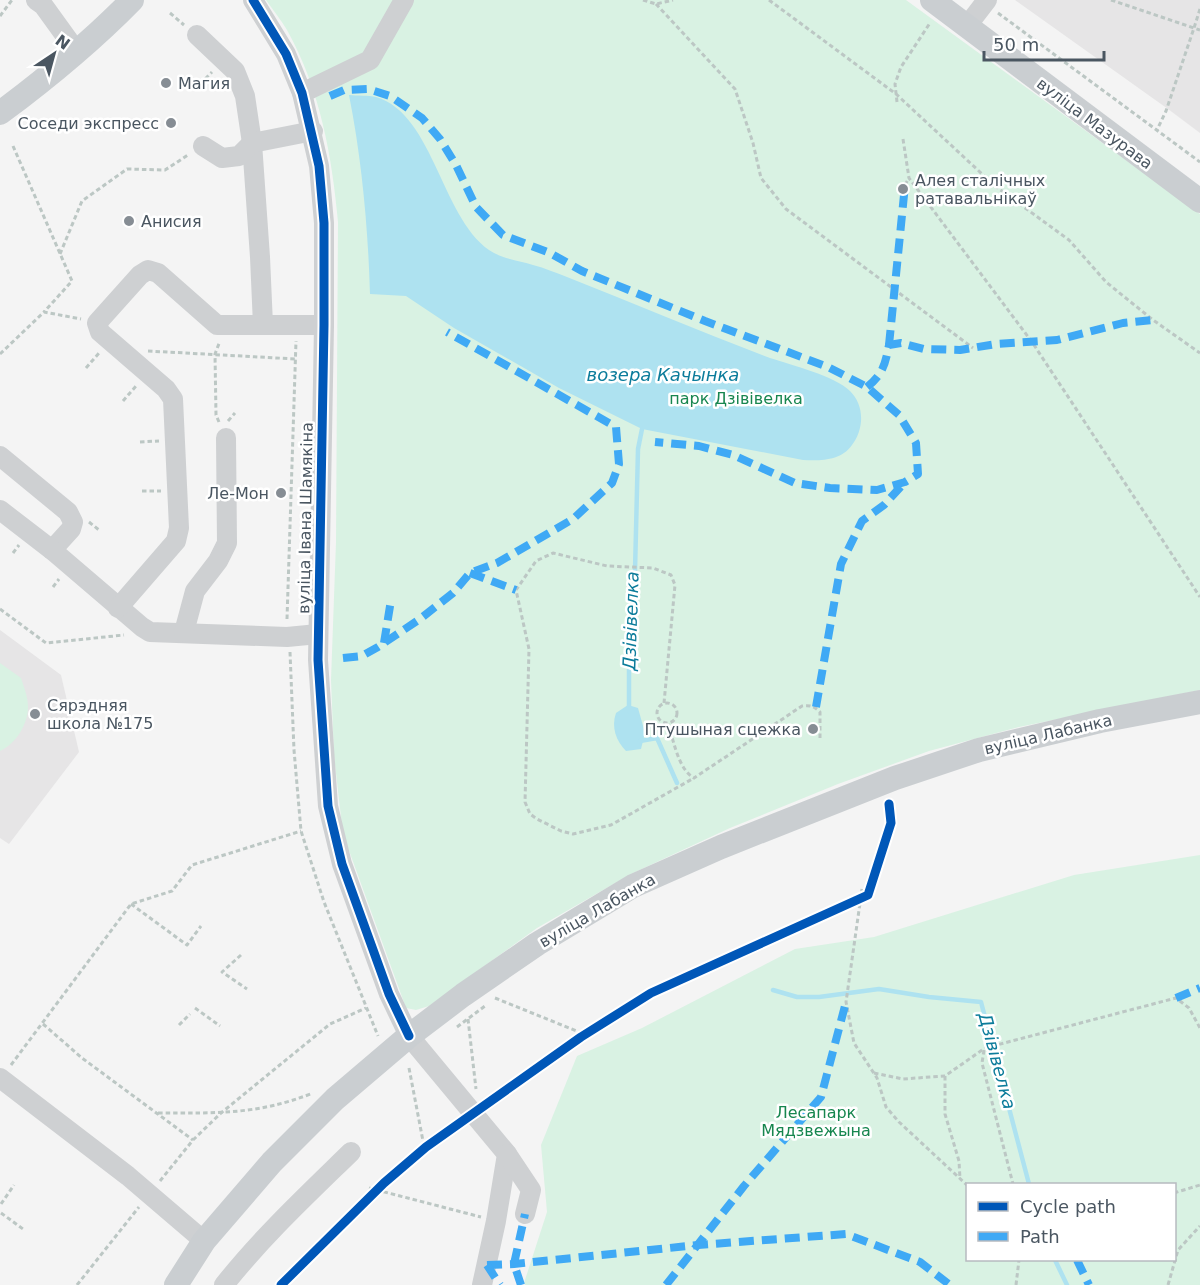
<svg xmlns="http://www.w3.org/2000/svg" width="1200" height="1285" font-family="'DejaVu Sans',sans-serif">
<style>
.education{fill:#e6e5e6}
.green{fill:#d9f2e3;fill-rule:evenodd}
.water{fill:#aee2f0}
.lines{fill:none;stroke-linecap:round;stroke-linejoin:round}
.stream{stroke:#aee2f0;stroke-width:4.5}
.path{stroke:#bcc7c4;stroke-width:3;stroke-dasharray:4.5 3;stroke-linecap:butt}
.minor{stroke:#ced0d2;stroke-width:20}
.major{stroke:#caced1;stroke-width:24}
.quiet{stroke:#3fa9f5;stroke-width:8;stroke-dasharray:15 8;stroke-linecap:butt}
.cycleway-casing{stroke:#fff;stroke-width:13}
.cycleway{stroke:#0057b8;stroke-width:9}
.poi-dot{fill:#868d94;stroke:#fff;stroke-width:2}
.labels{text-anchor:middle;stroke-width:5;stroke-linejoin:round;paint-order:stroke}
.poi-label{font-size:16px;fill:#4a5661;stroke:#fff;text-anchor:start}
.street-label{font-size:16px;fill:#4a5661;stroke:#fff}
.park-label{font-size:16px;fill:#17864f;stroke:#fff}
.water-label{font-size:18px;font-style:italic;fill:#0c7c9b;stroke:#fff}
</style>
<rect width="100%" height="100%" fill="#f4f4f4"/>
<!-- education -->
<g class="education">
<path d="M1015,0H1200V133L1168,109Z"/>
<path d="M0,630L61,675L79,752L9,844L0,838Z"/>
</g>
<!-- green -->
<g class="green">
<path d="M266,0H906L1200,214V690L1019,727L929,751L838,784L730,828L631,874L537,928L429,1006L416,1010L406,1008L343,834L334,756L331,680L336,542L338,222C332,156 320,89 287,30C281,20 273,10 266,0Z"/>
<path d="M0,663L21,678C24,687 28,697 28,707C28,724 16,744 0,751Z"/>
<path d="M1200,855V1285H525L524,1283L547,1212L541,1145L577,1056L642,1028L795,949L874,937L1074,875ZM968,1184H1174V1260H968Z"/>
</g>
<!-- water -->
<g class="water">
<path d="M349,95C358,96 368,95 376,97C435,114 442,224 494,253C505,259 521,261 533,265C545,268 556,273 567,277C635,304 702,332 770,358C791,365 835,376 850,391C865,406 864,429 852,445C841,461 820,461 803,460L642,429L559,388L454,328L406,296L370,294C368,227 362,161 349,95Z"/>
<path d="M628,705L638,708L645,733L641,749L626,751C616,741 611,727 616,713Z"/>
</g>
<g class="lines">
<!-- stream -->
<g class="stream">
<path d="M629,711V649L634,612L638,449L642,429"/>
<path d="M640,741L657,738L677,783"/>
<path d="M773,990L797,997H819L879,989L929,997L981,1002L1029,1184"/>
<path d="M1055,1260L1067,1285"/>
</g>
<!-- path -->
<g class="path">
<path d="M643,0L656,4L673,0"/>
<path d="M769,0L896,94L995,186L1069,240L1106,282L1153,320L1200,353"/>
<path d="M1111,0L1194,28L1166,111L1157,130"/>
<path d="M656,4L735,89L753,143L761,178L786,209L973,348"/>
<path d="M1200,9L1194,28L1200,30"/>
<path d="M170,13L184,25"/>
<path d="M998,13L1200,162"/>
<path d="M0,16L12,0"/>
<path d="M200,84L212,72"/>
<path d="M897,102L895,84L901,67L930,23"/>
<path d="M903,139L909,178L1032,342L1200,597"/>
<path d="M13,146L72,281L44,312"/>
<path d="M905,185L909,178"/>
<path d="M60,254L82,201L127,169L165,170L188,155"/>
<path d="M148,351L296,359"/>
<path d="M0,354L44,312L81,319"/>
<path d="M86,368L99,353"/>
<path d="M123,401L136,386"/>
<path d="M228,421L235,413"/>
<path d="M219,422L216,415L215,354L220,341"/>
<path d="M140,442L159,441"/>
<path d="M142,491H161"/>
<path d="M89,522L99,530"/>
<path d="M13,553L19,545"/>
<path d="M53,587L59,579"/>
<path d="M0,609L46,643L124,635"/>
<path d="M287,619L296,341"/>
<path d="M290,652L294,750L301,831L324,902L378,1036"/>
<circle cx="667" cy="713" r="10"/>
<path d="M664,703L675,585L671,575L653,568L607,566L553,553L536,561L516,590L529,649L525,802L530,814L537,819L561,831L573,834L611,825L694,778"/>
<path d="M668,724C674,741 678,769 694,778L802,706C810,705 814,706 820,712V741"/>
<path d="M862,889L846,1002L854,1043L877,1078L886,1107L899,1122L968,1186"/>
<path d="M131,904L187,945L201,926"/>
<path d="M241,955L222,972L247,989"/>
<path d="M495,998L579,1032L581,1037"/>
<path d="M195,1008L220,1026"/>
<path d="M468,1019L476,1089"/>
<path d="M43,1024L82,1058L193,1140"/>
<path d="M179,1025L190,1014"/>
<path d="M457,1027L485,1006"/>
<path d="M984,1050L982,1063L1013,1184"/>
<path d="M11,1065L131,904L172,891L192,865L301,831"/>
<path d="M409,1068L423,1141L426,1147"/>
<path d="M874,1073L903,1079L945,1076L985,1048L1176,998L1189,1008L1200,1028"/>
<path d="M945,1076V1114L959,1161L960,1179"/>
<path d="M158,1113C217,1113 257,1115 313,1093"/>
<path d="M160,1181L193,1140L221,1113L330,1024L366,1008"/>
<path d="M369,1188L481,1217"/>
<path d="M1174,1193L1200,1185"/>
<path d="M1,1204L14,1185"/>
<path d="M1,1213L23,1229"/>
<path d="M77,1285L139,1207"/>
<path d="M1016,1285L1019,1260"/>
<path d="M1168,1285L1178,1250L1200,1226"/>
</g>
<!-- minor -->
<g class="minor">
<path d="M36,0L43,5L77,52"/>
<path d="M253,0L286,54L302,93L319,166L324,223V325L318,660L328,806L342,864L389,994L409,1036L507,1154L496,1221L482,1285"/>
<path d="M967,26L987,0"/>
<path d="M197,35L235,71L245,96L252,143L260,257L263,325"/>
<path d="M302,93L370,60L404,0"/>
<path d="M203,146L222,158L239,156L252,143L313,131"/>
<path d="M0,456L68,512L73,522L71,529L52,550"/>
<path d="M0,510L52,550L142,627L150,632L287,637L318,634"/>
<path d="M118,608L176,541L179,528L173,399L166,389L100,332L97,323L140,275L148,270L158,273L217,325H324"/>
<path d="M184,632L195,591L218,561L227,543L226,438"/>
<path d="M0,1078L128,1176L204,1241"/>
<path d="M507,1154L531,1190L525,1214"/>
<path d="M224,1285C262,1237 307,1195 351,1152"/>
</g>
<!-- major -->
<g class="major">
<path d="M932,0L1200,201"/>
<path d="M0,113C47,78 91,42 132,0"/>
<path d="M176,1285L204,1241L272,1162L335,1099L409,1036L463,995L537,944L633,886L721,847L895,778L979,750L1100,721L1200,702"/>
</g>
<!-- quiet -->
<g class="quiet">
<path d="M330,96L344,90L368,89L390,96L422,118L440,139L456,165L476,207L503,235L550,253L582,271L705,321L828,367L867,387L899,415L916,443L918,474L905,482L877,490L830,488L795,483L733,455L699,446L655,442"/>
<path d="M889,345L905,185"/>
<path d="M867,387C883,374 885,365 889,345L901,343L924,349L960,350L996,344L1057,340L1123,323L1153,320"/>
<path d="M470,573L516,590"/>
<path d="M384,643L391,600"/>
<path d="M343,658L362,656L378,647L420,619L453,593L470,573L497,563L573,519L612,483L619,464L616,427L447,332"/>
<path d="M816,707L841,564L862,521L884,505L905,482"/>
<path d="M1176,998L1200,988"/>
<path d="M1077,1260L1089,1285"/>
<path d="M487,1265L514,1264L698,1245L846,1234L920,1262L950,1285"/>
<path d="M487,1265L500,1285"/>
<path d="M521,1285L514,1264L525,1214"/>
<path d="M666,1285L744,1186L821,1097L846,1002"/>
</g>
<defs>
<g id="cycleway">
<path d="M253,0L286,54L302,93L319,166L324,223V325L318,660L328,806L342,864L389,994L409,1036"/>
<path d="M281,1285L384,1183L426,1147L581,1037L651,993L868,895L891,823L889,804"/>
</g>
</defs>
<!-- cycleway casing -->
<use href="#cycleway" class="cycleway-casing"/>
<!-- cycleway -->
<use href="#cycleway" class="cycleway"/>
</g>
<!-- markers -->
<g class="poi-dot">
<circle cx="166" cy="83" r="6"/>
<circle cx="171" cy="123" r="6"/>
<circle cx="903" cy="189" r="6"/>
<circle cx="129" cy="221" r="6"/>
<circle cx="281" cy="493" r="6"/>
<circle cx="35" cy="714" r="6"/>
<circle cx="813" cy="729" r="6"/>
</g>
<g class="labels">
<!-- poi labels -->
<g class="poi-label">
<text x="178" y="89">Магия</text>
<text x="159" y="129" text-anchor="end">Соседи экспресс</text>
<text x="915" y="186">Алея сталічных<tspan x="915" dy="18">ратавальнікаў</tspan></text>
<text x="141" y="227">Анисия</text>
<text x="269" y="499" text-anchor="end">Ле-Мон</text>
<text x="47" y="711">Сярэдняя<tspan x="47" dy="18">школа №175</tspan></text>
<text x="801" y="735" text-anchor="end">Птушыная сцежка</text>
</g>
<!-- street labels -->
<g class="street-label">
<text transform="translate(1095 123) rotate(37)" y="6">вуліца Мазурава</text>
<text transform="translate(305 518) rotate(-89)" y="6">вуліца Івана Шамякіна</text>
<text transform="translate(1048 734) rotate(-13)" y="6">вуліца Лабанка</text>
<text transform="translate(597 910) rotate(-30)" y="6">вуліца Лабанка</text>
</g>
<!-- park labels -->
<g class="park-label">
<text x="736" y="404">парк Дзівівелка</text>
<text x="816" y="1118">Лесапарк<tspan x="816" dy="18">Мядзвежына</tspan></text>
</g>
<!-- water labels -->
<g class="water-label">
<text x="663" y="381">возера Качынка</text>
<text transform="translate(631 621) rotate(-88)" y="6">Дзівівелка</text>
<text transform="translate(997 1061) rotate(75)" y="6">Дзівівелка</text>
</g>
</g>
<!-- legend -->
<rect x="966" y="1183" width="210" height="78" fill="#ffffff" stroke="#b7bbc0" stroke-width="1.5"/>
<rect x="978" y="1202" width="30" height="9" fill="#0057b8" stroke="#b7bbc0" stroke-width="1.5"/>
<text x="1020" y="1213" font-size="18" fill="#4a5661">Cycle path</text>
<rect x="978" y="1232" width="30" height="9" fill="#3fa9f5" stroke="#b7bbc0" stroke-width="1.5"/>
<text x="1020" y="1243" font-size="18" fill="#4a5661">Path</text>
<!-- north arrow -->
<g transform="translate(54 54) rotate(36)" stroke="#ffffff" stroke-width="4.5" paint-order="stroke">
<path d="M0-4.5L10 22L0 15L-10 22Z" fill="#4a5661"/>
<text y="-9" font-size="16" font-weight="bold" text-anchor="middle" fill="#4a5661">N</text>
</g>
<!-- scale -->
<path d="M984 51v9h120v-9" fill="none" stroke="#4a5661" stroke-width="3"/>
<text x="993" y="51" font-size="18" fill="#4a5661" stroke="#ffffff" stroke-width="4.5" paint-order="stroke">50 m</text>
</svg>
